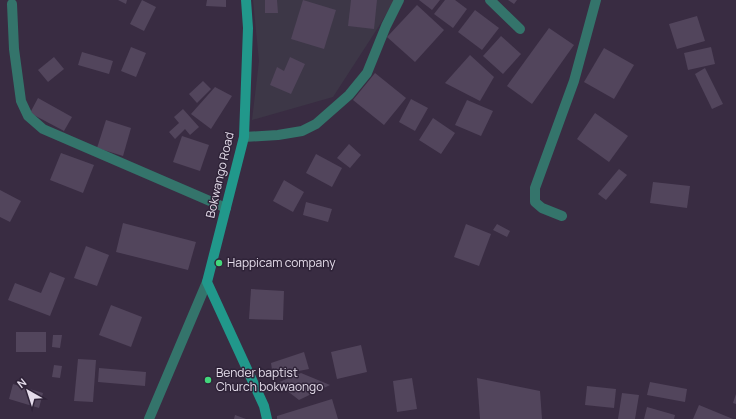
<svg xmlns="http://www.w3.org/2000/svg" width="736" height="419" font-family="Manrope,sans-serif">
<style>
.commercial{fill:#3d3747}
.building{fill:#52455c}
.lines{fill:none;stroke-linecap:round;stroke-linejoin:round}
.street{stroke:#34746b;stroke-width:10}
.secondary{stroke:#21988b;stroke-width:10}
.poi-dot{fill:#42d77b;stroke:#2f2338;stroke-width:1.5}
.labels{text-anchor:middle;stroke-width:3;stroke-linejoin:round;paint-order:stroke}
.street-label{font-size:12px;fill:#e4dcea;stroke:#2f2338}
.poi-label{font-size:12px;fill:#e4dcea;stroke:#2f2338;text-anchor:start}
</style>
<rect width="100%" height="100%" fill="#392c42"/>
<!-- commercial -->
<path class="commercial" d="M253,0H395L379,26L333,97L252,120L259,61Z"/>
<!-- building -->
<g class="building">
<path d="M118,0H127L126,4Z"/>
<path d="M142,0L156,7L144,31L130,24Z"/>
<path d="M207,0H226V7L206,6Z"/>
<path d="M265,0H277L278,13H265Z"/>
<path d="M303,0L336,10L324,49L291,39Z"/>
<path d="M351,0H377L374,29L348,26Z"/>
<path d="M419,0H440L432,10Z"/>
<path d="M445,0H455L467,9L453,28L434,14Z"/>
<path d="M508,0H517L514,4Z"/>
<path d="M417,5L444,30L415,62L387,37Z"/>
<path d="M475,10L499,28L482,50L458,32Z"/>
<path d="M697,16L705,41L677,49L669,24Z"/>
<path d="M549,28L574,45L532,104L507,86Z"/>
<path d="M501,36L521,54L503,74L483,56Z"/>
<path d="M131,47L146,53L136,77L121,71Z"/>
<path d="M711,47L715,64L688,70L684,53Z"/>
<path d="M604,48L634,65L614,99L584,82Z"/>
<path d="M82,52L113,61L109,74L78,65Z"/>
<path d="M470,55L494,77L480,101L445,83Z"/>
<path d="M54,57L64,69L48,82L38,70Z"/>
<path d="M290,57L305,64L291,94L270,85L277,67L284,71Z"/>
<path d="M705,68L723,104L712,109L695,74Z"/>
<path d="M375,73L406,98L384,125L353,100Z"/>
<path d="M203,81L211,89L197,103L189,94Z"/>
<path d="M215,87L232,96L211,129L191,114Z"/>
<path d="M38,98L72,117L64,131L30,113Z"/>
<path d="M411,99L428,108L415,131L399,122Z"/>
<path d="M467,100L493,111L481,136L455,125Z"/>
<path d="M183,109L199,127L190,135L185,129L175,139L169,132L179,123L174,117Z"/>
<path d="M595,113L628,136L609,162L577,139Z"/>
<path d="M433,118L455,133L441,154L419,140Z"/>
<path d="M106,120L131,128L123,156L97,148Z"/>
<path d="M182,136L209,145L200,171L173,162Z"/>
<path d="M349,144L361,155L350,168L337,158Z"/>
<path d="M61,153L94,165L83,193L50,180Z"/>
<path d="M316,154L342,168L332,187L306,173Z"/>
<path d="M619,169L627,175L606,200L598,194Z"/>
<path d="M284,180L304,192L293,212L273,201Z"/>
<path d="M653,182L690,186L687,208L650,203Z"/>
<path d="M0,190L21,201L10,222L0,217Z"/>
<path d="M306,202L332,209L328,222L303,215Z"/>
<path d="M123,223L196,242L188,270L116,252Z"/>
<path d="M466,224L491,234L479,266L454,257Z"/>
<path d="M497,224L510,231L507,237L493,230Z"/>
<path d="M86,246L109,255L97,286L74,278Z"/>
<path d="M50,272L65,278L50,316L8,300L15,283L41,293Z"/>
<path d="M251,289L284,291L283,320L249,319Z"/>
<path d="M111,305L142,317L131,347L99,335Z"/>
<rect x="16" y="332" width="30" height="20"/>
<path d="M53,335H62L60,348L52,347Z"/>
<path d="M361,345L367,372L337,379L331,352Z"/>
<path d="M304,352L309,369L273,376L271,363Z"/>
<path d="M78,359L96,360L93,402L74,401Z"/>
<path d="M54,365L62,366L60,378L52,377Z"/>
<path d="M99,368L146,372L145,386L98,382Z"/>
<path d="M301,373L330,385L299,400L277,383Z"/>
<path d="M412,378L417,409L397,412L393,381Z"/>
<path d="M477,378L540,391L542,419H480Z"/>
<path d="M650,382L687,389L685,402L647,395Z"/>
<path d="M13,384L43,393L39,408L9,399Z"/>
<path d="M587,386L616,389L614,408L585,405Z"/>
<path d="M622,393L639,395L635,419H618Z"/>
<path d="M736,394V404L733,403Z"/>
<path d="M332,399L338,419H277V416Z"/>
<path d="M699,405L733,419H693Z"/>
<path d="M647,407L675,415L674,419H644Z"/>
<path d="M235,415L246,419H234Z"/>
</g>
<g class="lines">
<!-- street -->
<g class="street">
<path d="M490,0L520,29"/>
<path d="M12,4L14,49L21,101L28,116L43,129L226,208"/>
<path d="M244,137L278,135L302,131L316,124L349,95L367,73L386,26L399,0"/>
<path d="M562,216L542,208L535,202V188L574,81L596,0"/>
<path d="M149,419L207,282"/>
</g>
<!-- secondary -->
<path class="secondary" d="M246,0L248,28L244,137L207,282L264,406L267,419"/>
</g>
<!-- markers -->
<g class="poi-dot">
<circle cx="219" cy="263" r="4"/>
<circle cx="208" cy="380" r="4"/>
</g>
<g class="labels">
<!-- street labels -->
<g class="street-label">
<text transform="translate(220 175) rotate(-77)" y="4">Bokwango Road</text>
</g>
<!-- poi labels -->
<g class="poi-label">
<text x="227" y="267">Happicam company</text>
<text x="216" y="377">Bender baptist<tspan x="216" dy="14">Church bokwaongo</tspan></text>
</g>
</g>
<!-- north arrow -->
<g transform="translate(28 391) rotate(321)" stroke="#2f2338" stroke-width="3" paint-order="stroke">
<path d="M0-3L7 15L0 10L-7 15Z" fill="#e4dcea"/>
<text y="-6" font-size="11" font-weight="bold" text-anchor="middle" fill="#e4dcea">N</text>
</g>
</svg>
